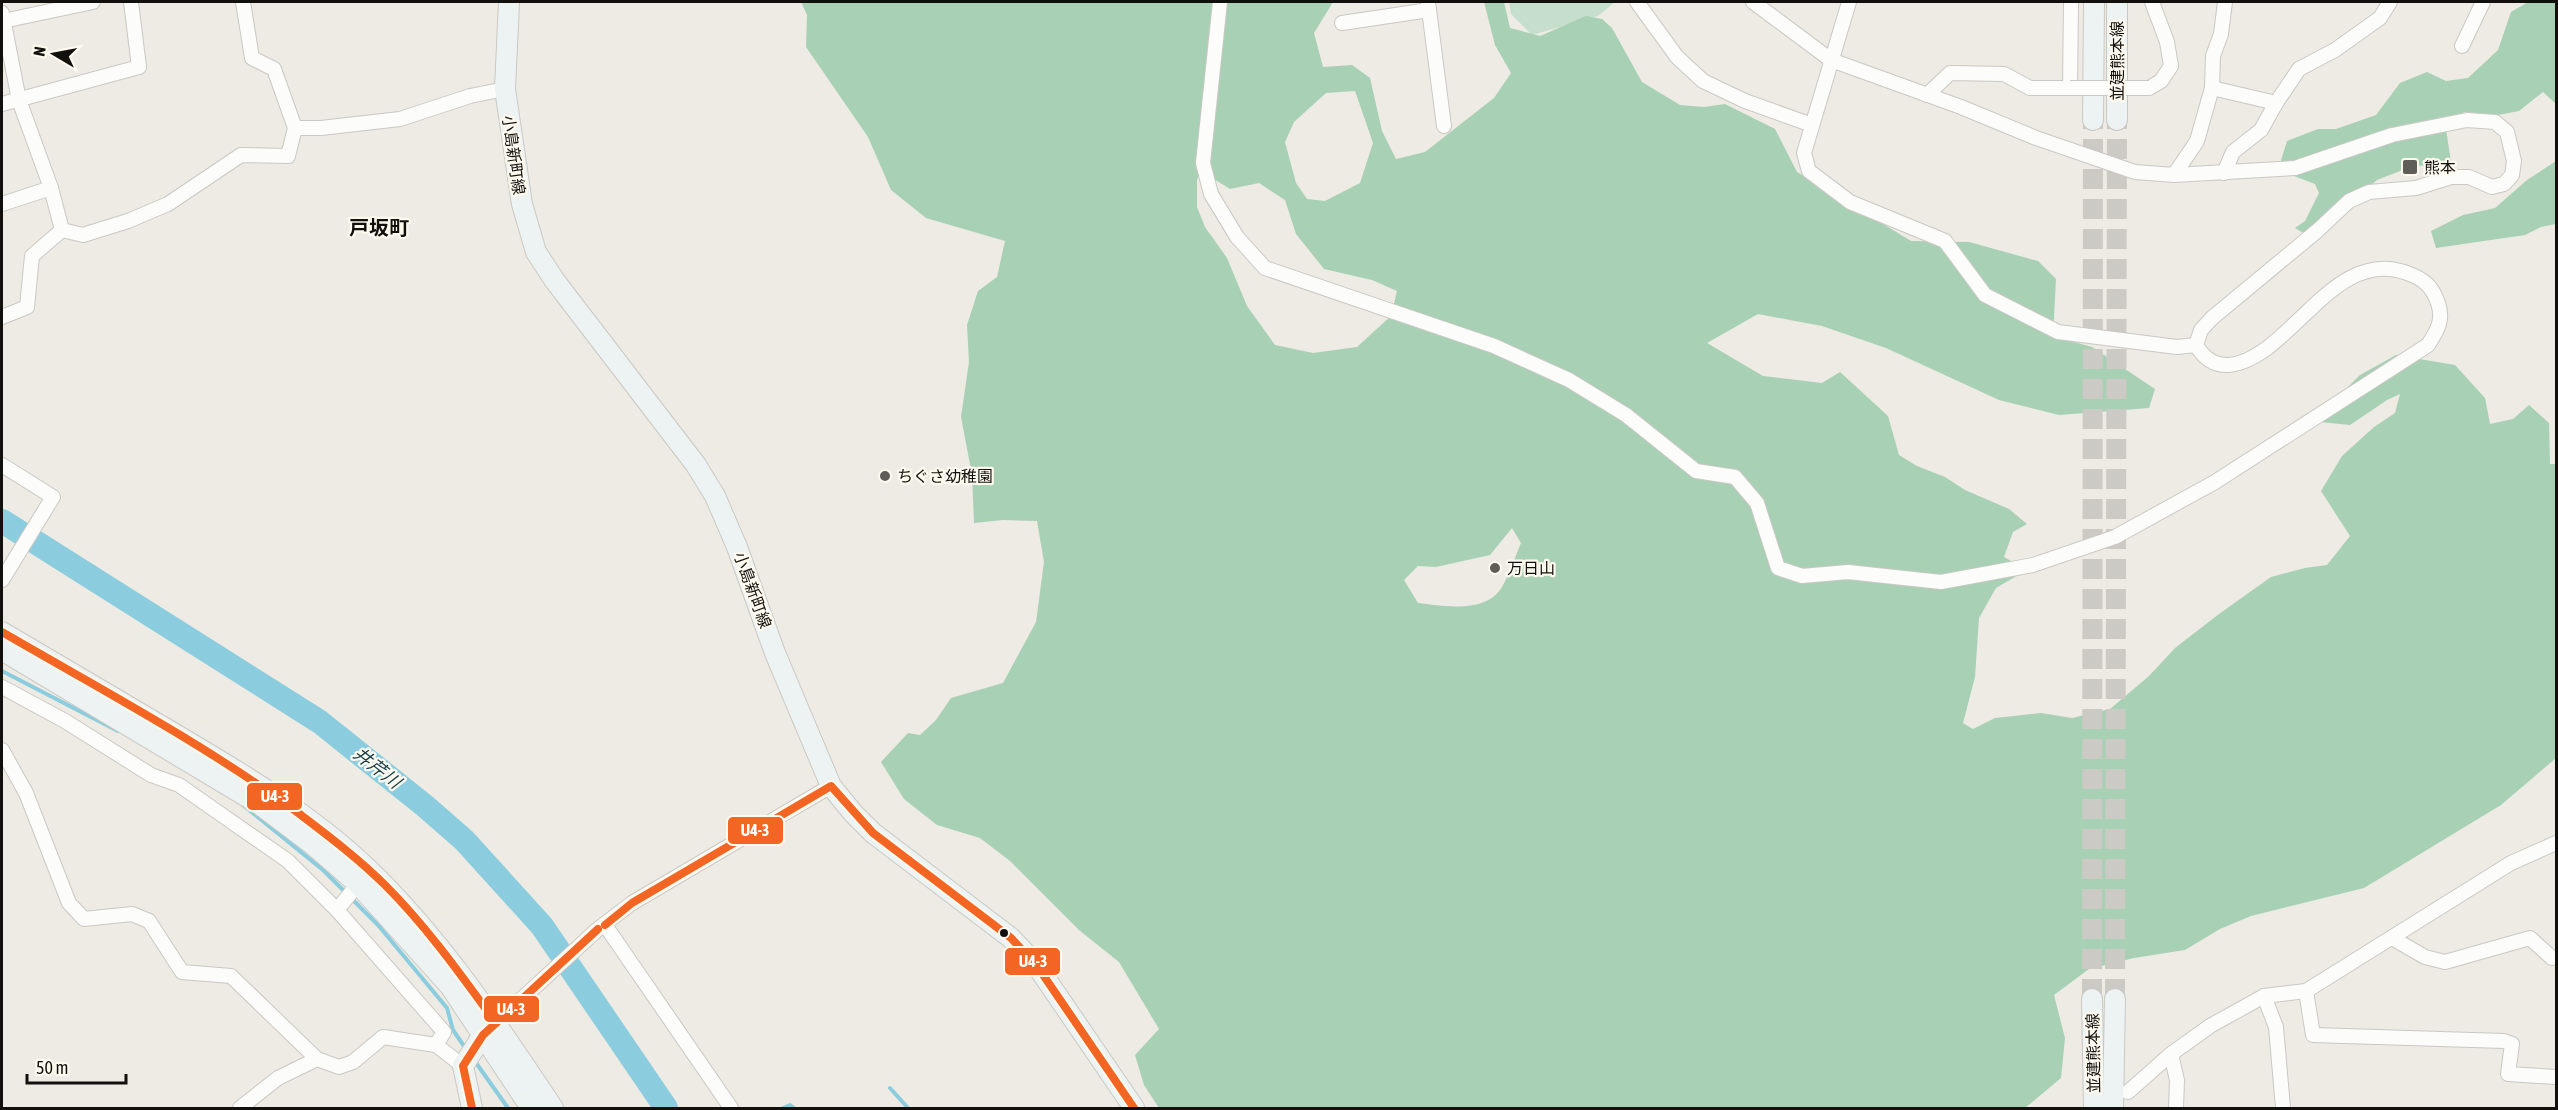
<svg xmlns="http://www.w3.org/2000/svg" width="2558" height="1110" font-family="'Asap Condensed','Noto Sans JP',sans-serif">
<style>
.green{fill:#c6dfcc}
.forest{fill:#a7d0b5;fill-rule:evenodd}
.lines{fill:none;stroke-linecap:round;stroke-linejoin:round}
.stream{stroke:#8bcdde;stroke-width:4}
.river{stroke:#8bcdde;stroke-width:24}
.secondary-tunnel{stroke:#cccac4;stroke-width:20;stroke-dasharray:20 10;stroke-linecap:butt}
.street-casing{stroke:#cac8c3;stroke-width:16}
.secondary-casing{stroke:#cac8c3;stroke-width:22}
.street{stroke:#fcfcfb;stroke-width:14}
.secondary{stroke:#edf3f2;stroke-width:20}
.street-bridge-casing{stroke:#cac8c3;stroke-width:16;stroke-linecap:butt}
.street-bridge{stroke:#fcfcfb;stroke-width:14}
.bus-1-casing{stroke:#fef9ee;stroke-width:12}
.bus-1{stroke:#f26522;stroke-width:8}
.poi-dot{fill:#5f5d58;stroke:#fef9ee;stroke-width:2}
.bus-dot{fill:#12100c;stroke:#fef9ee;stroke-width:2}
.labels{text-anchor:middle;stroke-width:4.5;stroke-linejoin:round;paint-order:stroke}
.street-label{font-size:16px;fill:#12100c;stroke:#fef9ee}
.poi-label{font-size:16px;fill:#12100c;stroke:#fef9ee;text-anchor:start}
.water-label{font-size:18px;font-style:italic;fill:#123d49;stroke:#fef9ee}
.quarter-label{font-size:20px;font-weight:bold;fill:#12100c;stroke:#fef9ee}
.line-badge{stroke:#fef9ee;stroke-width:2}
.badge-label{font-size:16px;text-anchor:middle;font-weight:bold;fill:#fff}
</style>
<rect width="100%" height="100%" fill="#edebe4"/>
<!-- green -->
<path class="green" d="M1509,2H1615L1598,16L1532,35L1511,14Z"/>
<!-- forest -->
<g class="forest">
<path d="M801,2H1333L1314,33L1323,67L1352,65L1370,78L1382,131L1396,159L1425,152L1494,98L1511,73L1495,45L1484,2H1504L1510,28L1540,36L1586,16L1602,19L1612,28L1642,82L1680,105L1704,107L1725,104L1775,129L1797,172L1911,241L1969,242L2038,261L2056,279L2053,336L2092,347L2155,389L2149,408L2059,415L1999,400L1886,348L1822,326L1758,314L1707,343L1763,376L1822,383L1840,372L1888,416L1899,455L1917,466L1945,477L1965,490L2009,509L2027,524L2013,532L2004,557L2027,570L1996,588L1979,618L1975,677L1963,723L1973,729L1995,718L2041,713L2072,718L2110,709L2149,676L2175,648L2219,614L2271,577L2305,568L2327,565L2350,536L2321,491L2342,456L2374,427L2395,413L2400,394L2387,400L2350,425L2320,422L2339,396L2360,375L2396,355L2455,365L2485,398L2490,424L2513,419L2529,405L2549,423L2550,464H2556V758L2501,805L2364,888L2251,916L2220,929L2185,950L2134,958L2089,969L2054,995L2065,1038L2061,1078L2025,1108H1159L1144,1085L1135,1055L1159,1029L1119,962L1079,930L1010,861L980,838L937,825L904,799L881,762L908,733L920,735L936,720L951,698L1003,683L1036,622L1044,562L1037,521L1003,520L974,523L972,475L961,417L969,362L967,325L978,291L997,277L1005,241L926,218L891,190L868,137L806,47L807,15ZM1355,91L1373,143L1360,183L1325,201L1307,199L1296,183L1285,142L1294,122L1326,93ZM1201,171L1230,189L1259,183L1285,200L1296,234L1324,269L1372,280L1397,291L1391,316L1357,347L1313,353L1275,345L1247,306L1227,258L1205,227L1197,207V180ZM1512,528L1521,543C1515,557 1510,573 1502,587C1486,614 1444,606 1418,603L1404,580L1418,566L1436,567L1490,555Z"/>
<path d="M2528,2H2556V104L2543,92L2519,111L2498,115L2464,112L2446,129L2451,162L2410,167L2377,180L2310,237L2295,228L2305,221L2319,193L2315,184L2278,170L2287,141L2318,129H2336L2376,115L2400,83L2427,72L2446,81L2468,78L2498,50L2511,12Z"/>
<path d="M2556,161V224L2541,227L2525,235L2436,248L2431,231L2463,215L2495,208L2527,180Z"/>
</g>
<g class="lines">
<!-- stream -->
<g class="stream">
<path d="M2,671L118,731"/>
<path d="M243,805L323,870L378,925L447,1008L453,1030L466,1049"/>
<path d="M474,1060L508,1108"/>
<path d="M890,1088L908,1108"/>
<path d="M783,1108L790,1105L794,1108"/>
</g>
<!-- river -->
<path class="river" d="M2,521L320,722L425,806L464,840L542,926L666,1108"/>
<!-- secondary-tunnel -->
<g class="secondary-tunnel">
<path d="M2092,999L2093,120"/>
<path d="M2115,999L2117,120"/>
</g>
<defs>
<g id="street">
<path d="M1220,2L1203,163L1211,194L1237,237L1265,268L1494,346L1569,380L1626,415L1696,471L1735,477L1757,503L1778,568L1802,576L1848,572L1941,582L2033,565L2115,537L2215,482L2428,345C2437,331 2444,320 2438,303C2432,286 2424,279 2407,273C2333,245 2290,359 2229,365C2213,366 2203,357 2196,345L2201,330L2212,318L2317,231L2349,201L2369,192L2416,188L2451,177H2469L2492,187L2504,184L2512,175L2514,161L2507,132L2495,122L2467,120L2392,135L2295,168L2174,175L2135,172L2036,138L1961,107L1831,60L1753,2"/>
<path d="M1428,2L1444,126"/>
<path d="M1637,2L1677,57L1703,81L1745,101L1812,125"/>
<path d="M1849,2L1804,153L1809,171L1850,202L1945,241L1985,295L2058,332L2177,347L2196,345"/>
<path d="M2,13L19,100L51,188L62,230"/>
<path d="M3,21L93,2"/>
<path d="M1342,23L1429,10"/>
<path d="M2462,46L2483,2"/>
<path d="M2149,88L2161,81L2171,66L2167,42L2152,2"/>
<path d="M2212,88L2276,103"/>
<path d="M1927,95L1950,73L2004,74L2030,88H2070L2071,2"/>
<path d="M2,104L139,67L131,2"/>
<path d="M295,128H321L400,119L470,96L505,89"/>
<path d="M2224,173L2233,152L2261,130L2276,103L2299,69L2335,50L2380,18L2390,2"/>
<path d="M2174,175L2197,141L2212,88L2213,56L2221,34L2225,2"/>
<path d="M2,204L51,188"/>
<path d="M62,230L83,235L128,221L168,204L241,155L288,156L295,128L274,69L252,58L243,2"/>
<path d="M2,317L27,307L32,256L62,230"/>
<path d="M2,465L53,497L2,580"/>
<path d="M2,687L65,721L151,775L179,785L288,861L337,910L444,1032L436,1045"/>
<path d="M2,750L26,793L69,903L84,919L132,914L149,921L182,972L231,976L317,1059L339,1067L353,1062L383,1037L436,1045L463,1066"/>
<path d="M337,910L358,884"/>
<path d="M605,925L731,1108"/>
<path d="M2392,938L2425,957L2445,962L2530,938L2552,958"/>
<path d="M2306,991L2313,1035L2504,1041L2512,1044L2508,1074L2556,1077"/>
<path d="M2264,996L2276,1027L2283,1108"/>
<path d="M490,1028L598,929L632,903L831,786"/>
<path d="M2171,1054L2177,1080L2176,1108"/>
<path d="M2128,1092L2171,1054L2210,1026L2264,996L2306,991L2511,863L2556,843"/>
<path d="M240,1108L278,1078L317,1059"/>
</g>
<g id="secondary">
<path d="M509,2L505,89L522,204L536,252L555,281L696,465L715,496L737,547L775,653L831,786L853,813L873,833L1011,938L1037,966L1134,1108"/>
<path d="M2093,120L2094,2"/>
<path d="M2117,120V2"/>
<path d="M2,632C58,665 114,698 170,731C238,771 309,813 367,868C441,939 497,1024 553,1108"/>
<path d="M2,650L259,804L312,844L358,884L450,986L531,1108"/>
<path d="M2092,999L2094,1108"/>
<path d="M472,1108L463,1066L483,1035"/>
<path d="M2113,1108L2115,999"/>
</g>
</defs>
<!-- street casing -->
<use href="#street" class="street-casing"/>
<!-- secondary casing -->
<use href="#secondary" class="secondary-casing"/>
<!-- street -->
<use href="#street" class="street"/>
<!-- secondary -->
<use href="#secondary" class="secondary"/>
<defs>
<path id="street-bridge" d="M2070,88H2149"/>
</defs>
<!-- street-bridge casing -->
<use href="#street-bridge" class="street-bridge-casing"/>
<!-- street-bridge -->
<use href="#street-bridge" class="street-bridge"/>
<defs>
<g id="bus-1">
<path d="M2,632C102,690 204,744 297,812C327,835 358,858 385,885C427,927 461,975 496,1023"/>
<path d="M605,925L632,903L831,786L873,833L1011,938L1037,966L1134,1108"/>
<path d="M472,1108L463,1066L483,1035L598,929"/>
</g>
</defs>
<!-- bus-1 casing -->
<use href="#bus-1" class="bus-1-casing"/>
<!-- bus-1 -->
<use href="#bus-1" class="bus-1"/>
</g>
<!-- markers -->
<g class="poi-dot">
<rect x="2402" y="159" width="16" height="16" rx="3"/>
<circle cx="885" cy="476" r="6"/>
<circle cx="1495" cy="568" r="6"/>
</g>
<circle class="bus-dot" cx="1004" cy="933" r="5"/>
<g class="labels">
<!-- street labels -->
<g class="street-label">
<text transform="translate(2117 61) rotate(-90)" y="6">並建熊本線</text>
<text transform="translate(514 155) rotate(82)" y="6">小島新町線</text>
<text transform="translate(753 590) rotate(70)" y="6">小島新町線</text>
<text transform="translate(2093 1053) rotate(-91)" y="6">並建熊本線</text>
</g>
<!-- poi labels -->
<g class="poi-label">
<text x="2424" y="173">熊本</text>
<text x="897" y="482">ちぐさ幼稚園</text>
<text x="1507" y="574">万日山</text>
</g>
<!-- water labels -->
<g class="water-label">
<text transform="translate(377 768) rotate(38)" y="6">井芹川</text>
</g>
<!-- quarter labels -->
<g class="quarter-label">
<text x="379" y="235">戸坂町</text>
</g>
</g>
<g class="line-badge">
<rect x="246" y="782" width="57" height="29" rx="6" fill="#f26522"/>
<rect x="727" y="816" width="57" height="29" rx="6" fill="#f26522"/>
<rect x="1004" y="947" width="57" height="29" rx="6" fill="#f26522"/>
<rect x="483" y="995" width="57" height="28" rx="6" fill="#f26522"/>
</g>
<g class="badge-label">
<text x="275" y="802">U4-3</text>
<text x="755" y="836">U4-3</text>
<text x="1033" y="967">U4-3</text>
<text x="511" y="1015">U4-3</text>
</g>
<!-- border -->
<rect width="2558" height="1110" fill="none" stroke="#12100c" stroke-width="6"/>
<!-- north arrow -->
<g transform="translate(54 54) rotate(280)" stroke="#fef9ee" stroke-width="4.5" paint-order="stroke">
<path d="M0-4.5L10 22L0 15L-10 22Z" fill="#12100c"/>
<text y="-9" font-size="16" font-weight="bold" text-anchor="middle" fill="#12100c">N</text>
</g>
<!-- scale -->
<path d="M27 1074v9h99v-9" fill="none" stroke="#12100c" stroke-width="3"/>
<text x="36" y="1074" font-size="18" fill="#12100c" stroke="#fef9ee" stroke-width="4.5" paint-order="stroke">50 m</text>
</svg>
